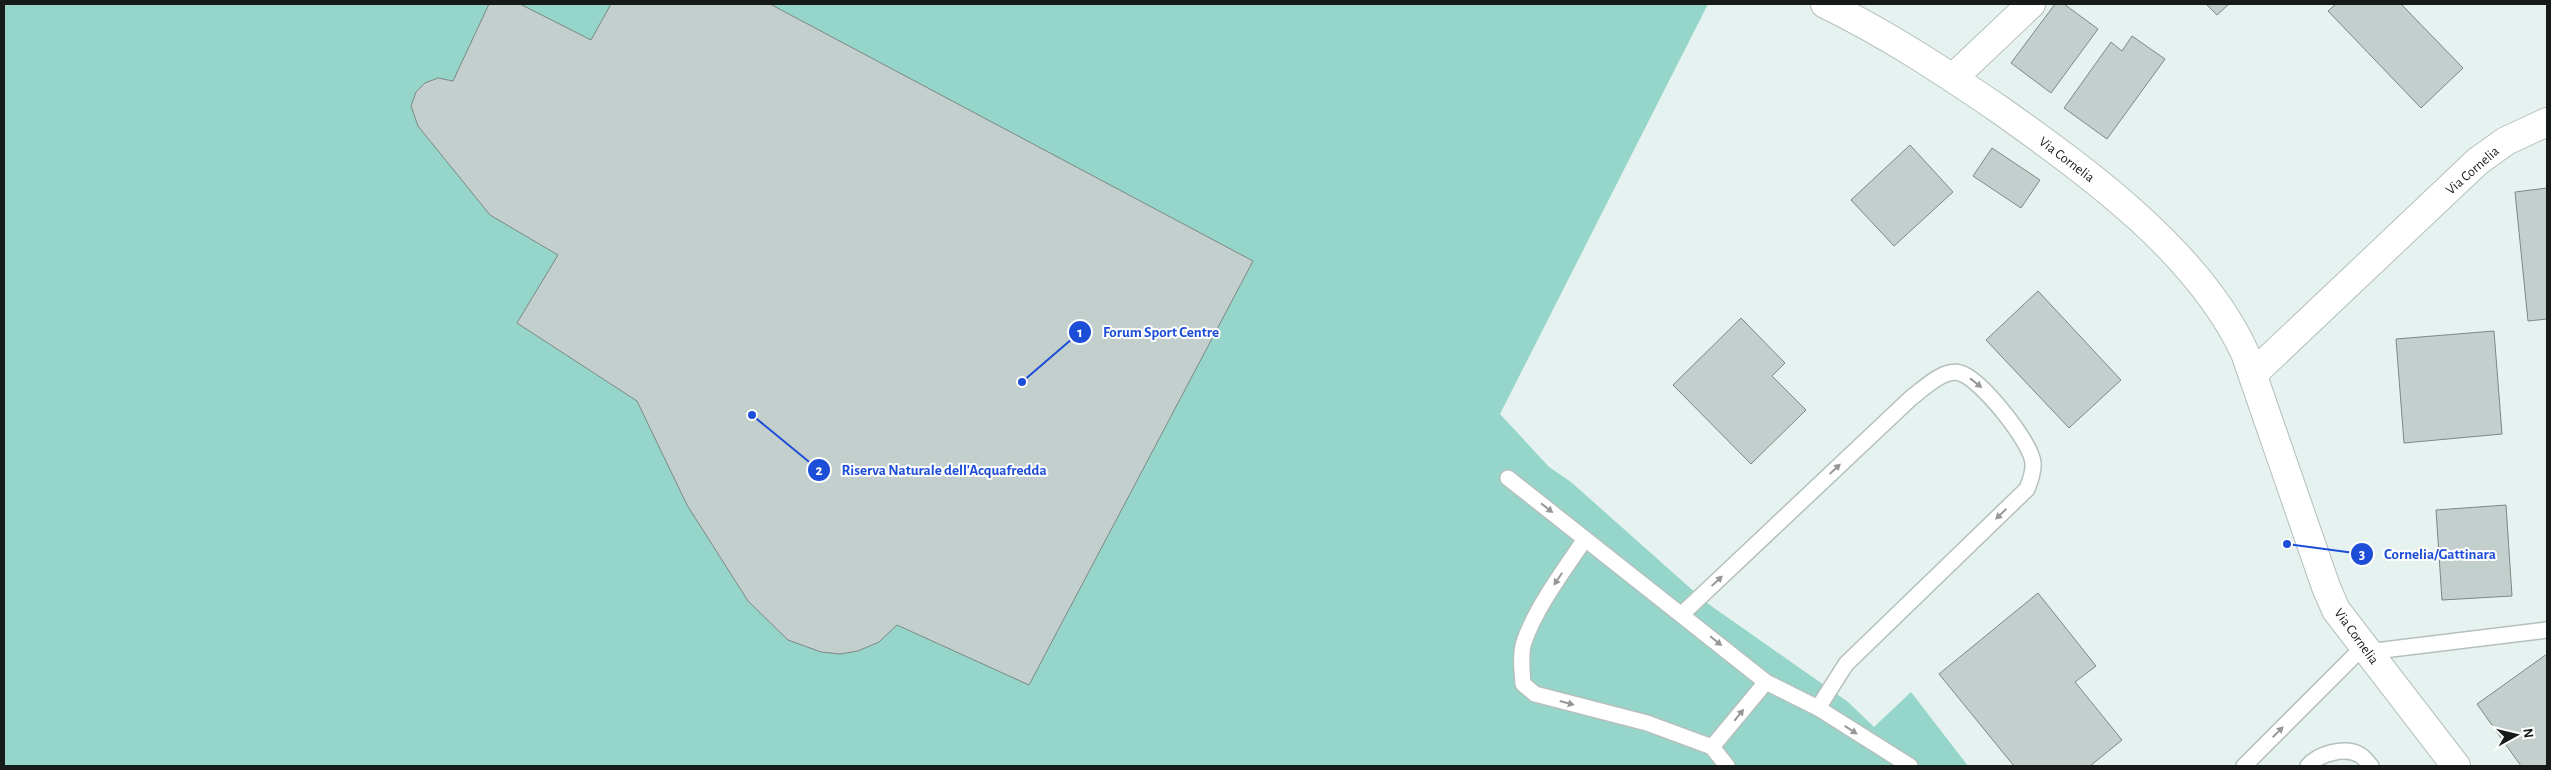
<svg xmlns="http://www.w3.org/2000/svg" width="2551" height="770" font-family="'Alegreya Sans',sans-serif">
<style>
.green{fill:#96d5c9}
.building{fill:#c3cfcc;stroke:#7d8886}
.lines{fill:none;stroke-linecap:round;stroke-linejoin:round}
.service-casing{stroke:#b4c0be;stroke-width:18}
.minor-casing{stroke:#b4c0be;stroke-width:30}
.tertiary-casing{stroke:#b4c0be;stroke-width:30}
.service{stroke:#fff;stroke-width:15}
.minor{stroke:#fff;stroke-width:28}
.tertiary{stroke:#fff;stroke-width:28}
.oneway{fill:#969898}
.labels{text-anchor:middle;stroke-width:4;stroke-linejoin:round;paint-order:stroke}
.street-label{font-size:14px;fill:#161b1a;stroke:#fff}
.leader{fill:none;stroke:#1d4ed8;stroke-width:2}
.callout-dot{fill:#1d4ed8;stroke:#fff;stroke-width:2}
.mark-label{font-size:15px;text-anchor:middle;font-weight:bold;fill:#fff}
.callout-label{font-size:15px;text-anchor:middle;font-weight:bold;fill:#1d4ed8;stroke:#fff;stroke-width:4;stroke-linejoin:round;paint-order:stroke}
</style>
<rect width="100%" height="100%" fill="#e5f2ef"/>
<!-- green -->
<path class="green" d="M4,4H1708L1500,414L1549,467L1571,482L1707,603L1848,702L1874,727L1911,692L1968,766H4Z"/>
<!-- building -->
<g class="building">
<path d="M489,4H520L591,40L611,4H770L1253,261L1029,685L897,625L879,642L858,651L840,654L821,652L788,640L748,601L687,505L637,401L517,323L558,255L490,215L418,126L411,106L416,92L425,83L438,78L453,81Z"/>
<path d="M2055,4H2064L2098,29L2051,93L2011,63Z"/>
<path d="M2206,4H2229L2217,15Z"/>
<path d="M2336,4H2401L2463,68L2421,108L2328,11Z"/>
<path d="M2132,36L2165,59L2107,139L2064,108L2111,42L2122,51Z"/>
<path d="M1910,145L1953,192L1894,246L1851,200Z"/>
<path d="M1992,148L2040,180L2021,208L1973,176Z"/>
<path d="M2547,188V319L2528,321L2515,192Z"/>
<path d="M2038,291L2121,380L2069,428L1986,340Z"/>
<path d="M1741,318L1785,363L1772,376L1806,410L1751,464L1673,385Z"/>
<path d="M2494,331L2502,434L2404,443L2396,339Z"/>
<path d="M2506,505L2512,596L2442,600L2436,510Z"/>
<path d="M2038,593L2096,666L2075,682L2122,740L2090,766H2014L1939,674Z"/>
<path d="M2547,654V766H2521L2477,704Z"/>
</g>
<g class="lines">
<defs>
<g id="service">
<path d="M1508,478L1766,682L1818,708L1910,766"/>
<path d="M1585,539C1565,569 1536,607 1524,642C1520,655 1522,670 1523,684L1535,694L1647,723L1712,747L1727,766"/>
<path d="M1682,614L1911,398C1923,389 1944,368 1960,373C1980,378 2032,443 2033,463C2034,472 2030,481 2027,489L1846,664L1818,708"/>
<path d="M2367,652L2547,630"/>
<path d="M1712,747L1766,682"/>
<path d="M2244,766L2363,647"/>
<path d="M2308,766C2318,754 2345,746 2360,755C2364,757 2368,763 2371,766"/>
</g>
<g id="minor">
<path d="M1953,78L2031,4"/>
<path d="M2253,374L2478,161L2506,141L2547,122"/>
</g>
<path id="tertiary" d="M1825,4C1887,34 1946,73 2003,112C2090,174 2199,253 2245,353L2326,587L2336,610L2456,766"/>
</defs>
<!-- service casing -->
<use href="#service" class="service-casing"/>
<!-- minor casing -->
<use href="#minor" class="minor-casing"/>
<!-- tertiary casing -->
<use href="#tertiary" class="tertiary-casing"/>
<!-- service -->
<use href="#service" class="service"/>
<!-- minor -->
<use href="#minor" class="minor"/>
<!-- tertiary -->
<use href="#tertiary" class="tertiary"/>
</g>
<!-- one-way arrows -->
<defs><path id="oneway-solid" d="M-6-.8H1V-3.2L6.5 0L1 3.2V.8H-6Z" transform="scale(1.25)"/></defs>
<g class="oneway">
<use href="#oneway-solid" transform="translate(1976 383) rotate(38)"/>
<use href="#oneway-solid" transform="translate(1835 469) rotate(-43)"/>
<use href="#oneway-solid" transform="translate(1547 508) rotate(38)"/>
<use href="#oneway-solid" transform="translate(2001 514) rotate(136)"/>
<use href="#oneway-solid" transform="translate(1558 579) rotate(124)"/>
<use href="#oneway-solid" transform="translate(1717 581) rotate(-43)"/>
<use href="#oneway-solid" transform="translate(1716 641) rotate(39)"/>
<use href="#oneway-solid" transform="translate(1567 703) rotate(15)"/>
<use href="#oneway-solid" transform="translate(1739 715) rotate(-51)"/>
<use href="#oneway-solid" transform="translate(1851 730) rotate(33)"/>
<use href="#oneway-solid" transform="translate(2278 732) rotate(-45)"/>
</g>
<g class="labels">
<!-- street labels -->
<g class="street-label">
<text transform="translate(2067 159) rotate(37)" y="5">Via Cornelia</text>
<text transform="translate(2472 170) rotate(-41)" y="5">Via Cornelia</text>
<text transform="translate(2357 636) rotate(54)" y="5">Via Cornelia</text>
</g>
</g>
<!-- callouts -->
<path class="leader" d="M1022 382L1080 332M752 415L819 470M2287 544L2362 554"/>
<g class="callout-dot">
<circle cx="1022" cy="382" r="5"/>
<circle cx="752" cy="415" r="5"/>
<circle cx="2287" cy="544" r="5"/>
<circle cx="1080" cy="332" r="12"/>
<circle cx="819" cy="470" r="12"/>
<circle cx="2362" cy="554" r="12"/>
</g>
<g class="mark-label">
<text x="1080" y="337">1</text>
<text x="819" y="475">2</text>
<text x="2362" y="559">3</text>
</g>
<g class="callout-label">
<text x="1161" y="337">Forum Sport Centre</text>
<text x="944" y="475">Riserva Naturale dell'Acquafredda</text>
<text x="2440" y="559">Cornelia/Gattinara</text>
</g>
<!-- border -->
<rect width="2551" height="770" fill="none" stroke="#161b1a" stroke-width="10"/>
<!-- north arrow -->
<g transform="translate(2516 735) rotate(82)" stroke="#ffffff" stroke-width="4" paint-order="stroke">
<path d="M0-4L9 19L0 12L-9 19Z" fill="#161b1a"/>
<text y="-8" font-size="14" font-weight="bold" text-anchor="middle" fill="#161b1a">N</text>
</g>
</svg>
